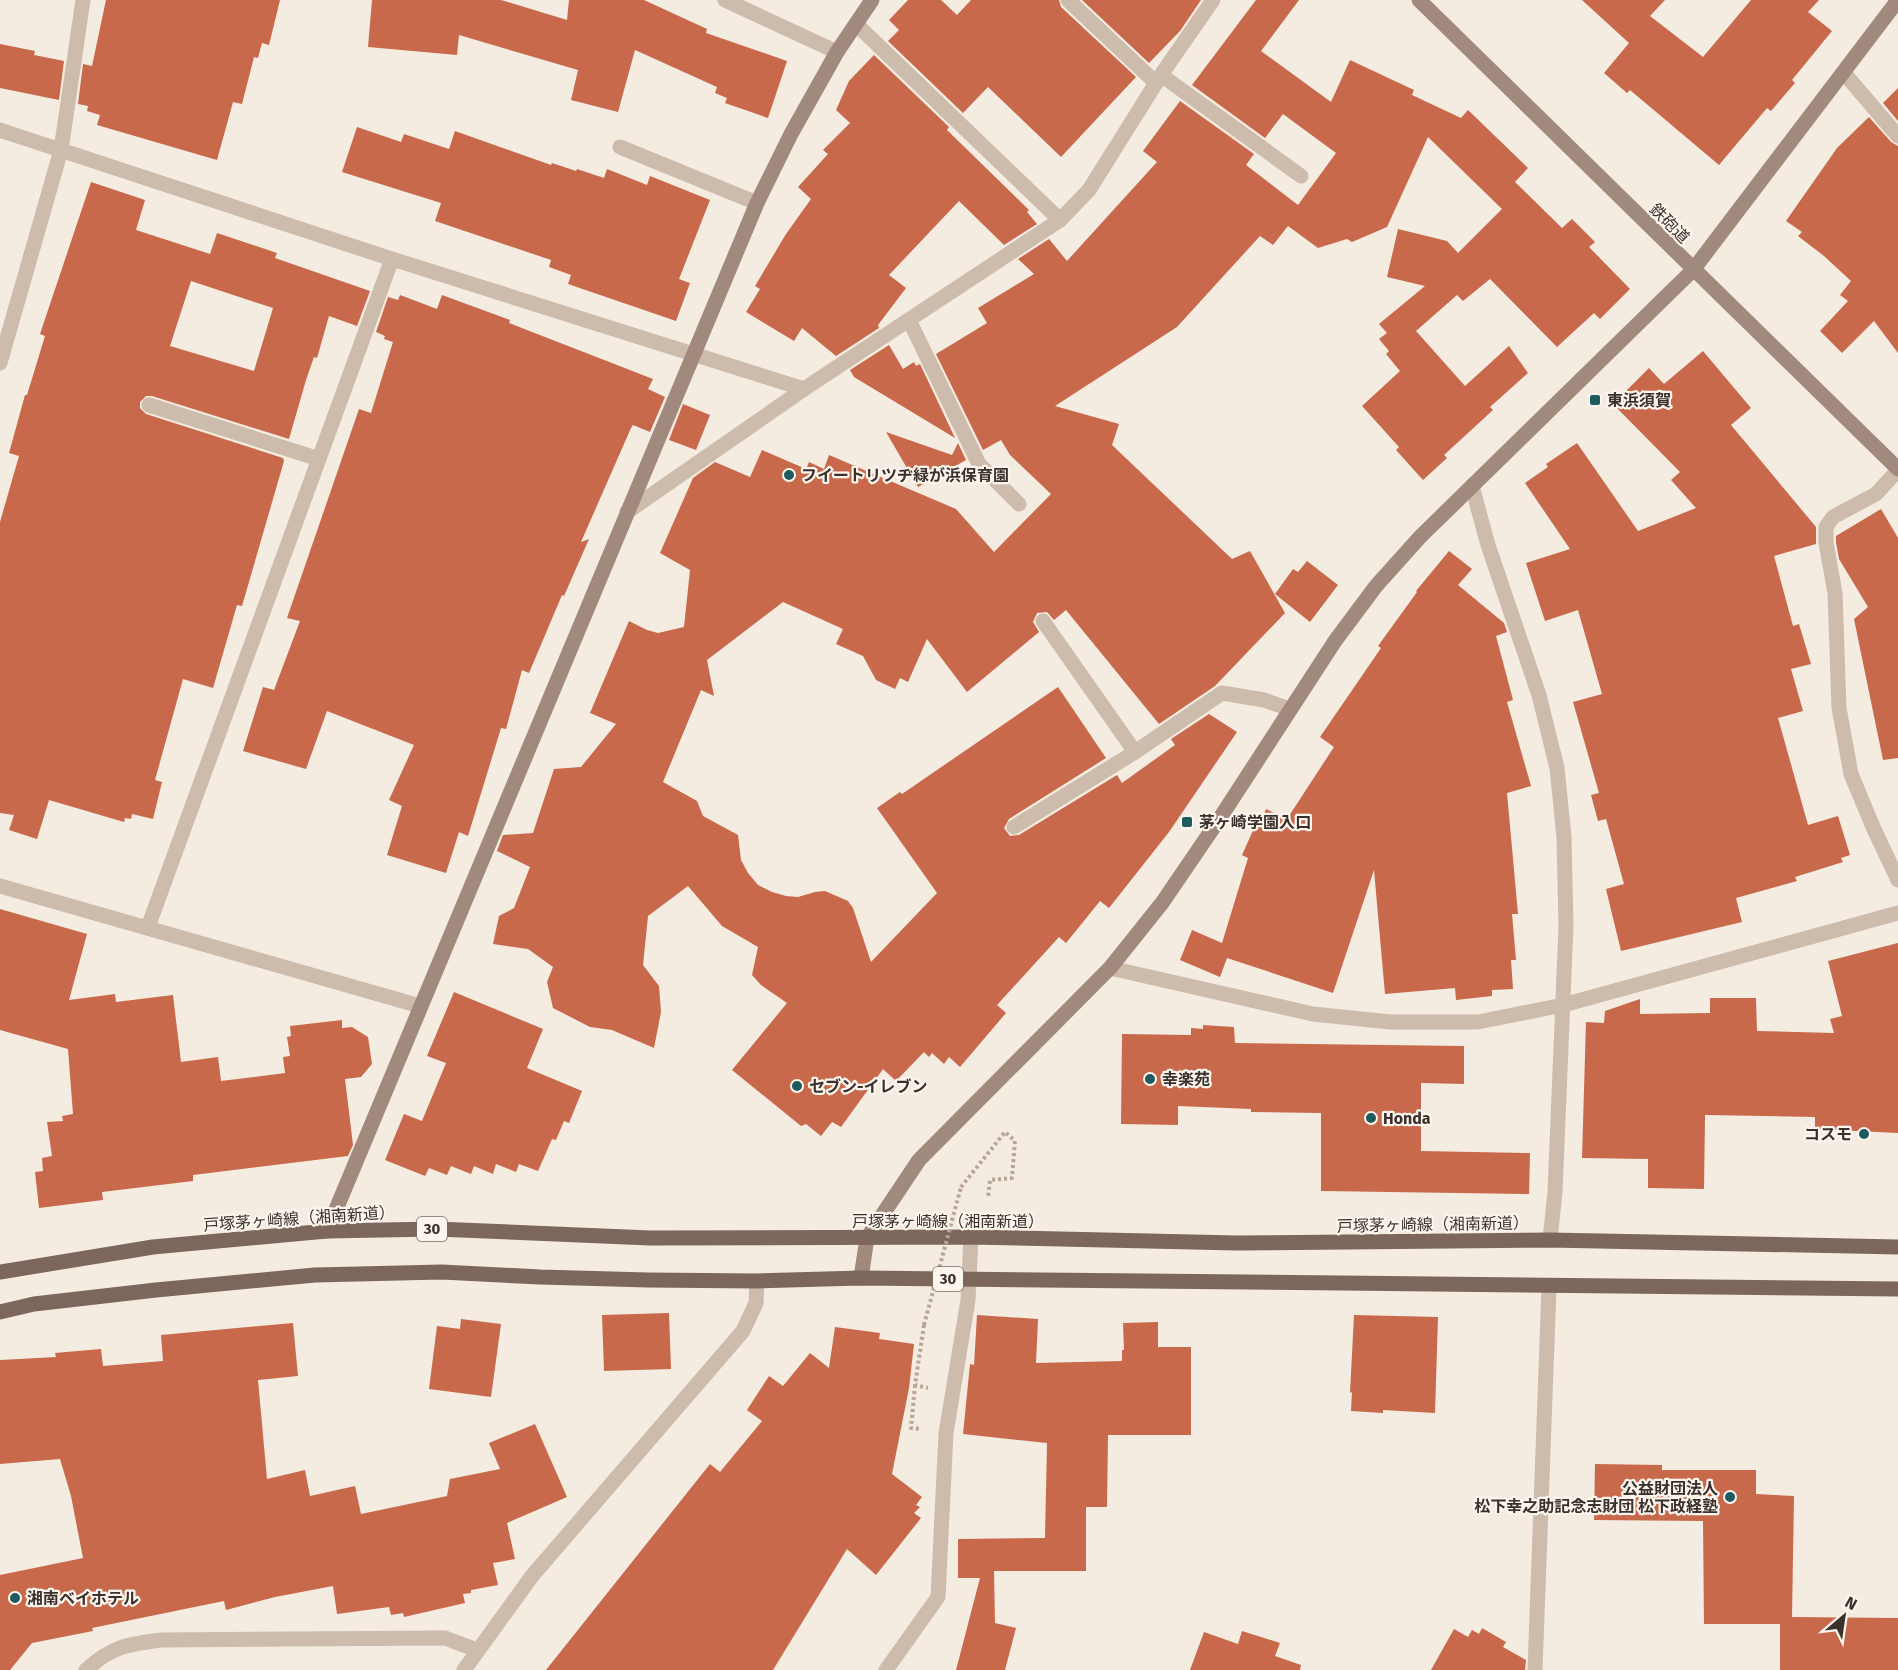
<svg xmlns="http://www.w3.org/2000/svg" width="1898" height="1670" font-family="'Fira Sans','Noto Sans JP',sans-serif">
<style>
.building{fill:#c8694b;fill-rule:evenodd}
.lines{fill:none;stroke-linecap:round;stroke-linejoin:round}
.path{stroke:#b9a596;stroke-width:4;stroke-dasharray:3 3;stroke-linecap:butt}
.lane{stroke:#cdbbac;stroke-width:15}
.street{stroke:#cdbbac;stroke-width:15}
.secondary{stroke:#a18a7d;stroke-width:15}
.primary{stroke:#7d675c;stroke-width:15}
.path-bridge{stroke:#b9a596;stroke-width:4;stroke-dasharray:3 3;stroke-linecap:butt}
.poi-dot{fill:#1f5a5e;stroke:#fbf5ee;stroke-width:2}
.labels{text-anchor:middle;stroke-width:4.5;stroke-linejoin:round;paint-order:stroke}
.shield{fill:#fbf5ee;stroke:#756b66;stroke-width:1.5}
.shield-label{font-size:15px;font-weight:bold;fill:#3b302b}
.street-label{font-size:16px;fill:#3b302b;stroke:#fbf5ee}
.poi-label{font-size:16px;font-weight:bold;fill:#3b302b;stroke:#fbf5ee;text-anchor:start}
</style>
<rect width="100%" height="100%" fill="#f4ebe1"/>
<!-- building -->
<g class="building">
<path d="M106,0H280L269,45L262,43L258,58L254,57L242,104L233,102L217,160L97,125L100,115L87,111L88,106L78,104L83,64L92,66Z"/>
<path d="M372,0H501L567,20L569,0H644L707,29L706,33L787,61L768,118L725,103L727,98L715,93L717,87L635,50L618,112L571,100L578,70L459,35L457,55L368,47Z"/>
<path d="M908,0H941L957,15L971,0H1059L1061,7L1136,77L1061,157L988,87L963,113L888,41L899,30L889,20Z"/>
<path d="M1082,0H1201L1180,31L1149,63Z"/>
<path d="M1256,0H1299L1261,51L1331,102L1350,60L1414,90L1412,95L1461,118L1468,110L1528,168L1515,182L1562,228L1572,219L1595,242L1589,247L1630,289L1600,319L1594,313L1557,347L1490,279L1463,301L1457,295L1416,331L1465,386L1509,346L1528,373L1490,407L1493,410L1444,455L1447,458L1423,480L1396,450L1399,447L1362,406L1400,371L1386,354L1389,351L1379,339L1387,333L1379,324L1425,286L1387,277L1398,229L1447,241L1458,253L1502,209L1428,137L1387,227L1352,242L1347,239L1318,248L1288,226L1273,245L1260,236L1177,327L1055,406L1119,424L1112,445L1232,559L1250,551L1285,613L1215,686L1159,724L1066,610L1054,620L1047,612L1037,613L1033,622L1039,632L967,692L927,639L908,682L900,678L895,689L876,680L863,656L836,644L843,629L783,602L707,660L714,696L701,690L663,782L697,801L703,816L738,835L741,860L748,873L758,885L772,892L786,896L798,897L815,892L825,891L848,901L853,908L871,962L937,893L877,808L900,792L902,794L1058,687L1106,758L1009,819L1004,828L1010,836L1019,835L1117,775L1122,783L1175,745L1171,739L1209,714L1237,732L1169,832L1109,908L1100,901L1066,943L1059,937L997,1005L1006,1013L960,1067L949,1057L944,1064L932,1053L929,1057L924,1052L896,1081L883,1069L841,1127L832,1122L821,1136L806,1124L801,1126L732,1070L787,1003L761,985L752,975L758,947L722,926L688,886L648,916L643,965L659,986L661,1012L654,1048L612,1030L590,1027L553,1008L547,982L553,967L528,949L493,944L499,916L514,908L530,867L497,851L503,835L533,833L554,769L581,767L616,724L590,713L629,621L647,630L658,633L684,627L690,570L660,553L693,478L715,462L750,477L762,450L806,469L809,462L824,469L829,455L956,509L994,552L1051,494L1010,455L1001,440L983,450L936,354L987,323L978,308L1034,274L1018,259L1049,239L1067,261L1157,162L1143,151L1180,101L1254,154L1246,165L1298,205L1336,153L1283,114L1265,138L1192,85Z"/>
<path d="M1582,0H1665L1650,16L1703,57L1751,0H1819L1808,12L1832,31L1792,80L1795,83L1771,111L1767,108L1719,165L1630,90L1627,93L1604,73L1629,43Z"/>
<path d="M0,44L35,51L34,55L64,61L59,100L0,88Z"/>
<path d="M874,55L949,127L947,130L1029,210L1027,212L1037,224L1004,245L959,201L889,275L906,288L878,325L879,328L836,356L802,328L794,341L746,312L760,289L755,286L786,234L811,199L798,187L828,154L823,150L850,123L836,110L849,81Z"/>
<path d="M1898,88V121L1883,103Z"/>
<path d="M1869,117L1891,142L1898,146V353L1874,321L1842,353L1820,331L1848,301L1840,295L1851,281L1824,256L1798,236L1802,232L1786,221L1837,148Z"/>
<path d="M357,127L401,142L404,134L449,149L455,131L551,165L552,163L576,171L577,169L604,178L607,169L647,185L650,176L710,200L679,279L690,283L676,321L568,284L571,275L549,267L551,260L435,221L441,203L342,172Z"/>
<path d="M91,182L145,200L136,230L210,254L217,233L277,253L275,258L370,291L357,326L329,316L317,358L314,357L306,380L289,439L152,396H146L140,402V408L146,414L283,458L284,461L242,606L237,605L213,688L183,679L155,780L162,782L153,819L132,814L131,819L125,818L124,822L49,800L37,839L9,830L14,815L0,813V522L19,456L9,453L25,395H27L45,336L40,334ZM191,281L273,308L254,371L170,346Z"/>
<path d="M400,295L437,309L442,295L510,320L509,323L653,379L648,389L665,397L650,432L633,425L631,428L581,542L589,539L564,596L562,595L529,673L522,670L506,729L501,728L468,836L459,832L446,873L387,855L402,806L389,800L414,745L327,711L306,769L243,751L263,687L274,690L300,621L287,618L359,409L371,413L393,342L384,339L385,336L376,332L388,297L398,300Z"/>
<path d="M889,345L903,369L914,362L916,366L920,364L955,438L854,377L850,370Z"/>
<path d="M1703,351L1751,408L1731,425L1816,527V544L1774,556L1793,626L1799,624L1811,664L1791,669L1803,711L1778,718L1808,825L1838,816L1850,855L1841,858L1843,862L1795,877L1797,881L1736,898L1742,922L1621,951L1606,889L1624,884L1606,819L1598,821L1591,795L1599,793L1573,702L1602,694L1578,610L1545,621L1526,563L1570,549L1525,483L1548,467L1546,464L1577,443L1638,531L1696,508L1671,480L1680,472L1613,404L1649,368L1664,384Z"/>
<path d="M683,404L710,415L696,450L669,440Z"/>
<path d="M886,432L952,455L958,443L966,460L918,487Z"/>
<path d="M1881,509L1898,538V758L1883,760L1854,619L1868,607L1839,559L1836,542V536Z"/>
<path d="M1449,551L1472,569L1458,585L1504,623L1507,632L1496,636L1513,700L1507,702L1531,786L1507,793L1518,914H1512L1516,960H1511L1513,989L1492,990V996L1456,1000L1455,988L1385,994L1374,870L1333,993L1227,958L1220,977L1180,960L1192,930L1222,943L1248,858L1242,855L1255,826L1258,828L1266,809L1287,819L1334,747L1320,737L1381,648L1378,646L1417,592L1416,591Z"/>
<path d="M1307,561L1338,585L1310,622L1275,594L1293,569L1298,572Z"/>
<path d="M0,909L87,934L69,1000L115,994L116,1002L173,995L181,1062L218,1057L221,1081L285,1073L283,1057L290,1056L287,1037L291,1036L290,1026L342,1020V1028L352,1027L368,1037L372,1064L361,1077L345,1079L353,1145L348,1156L193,1175V1181L102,1192L103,1200L39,1208L35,1172L43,1171L42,1158L52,1156L47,1122L63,1121L62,1116L73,1114L68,1049L0,1030Z"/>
<path d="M1898,943V1133L1815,1129V1117L1705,1115L1704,1189L1648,1188V1159L1582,1158L1586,1022L1604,1023L1605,1011L1640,999V1014L1710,1013V998H1756L1757,1031L1834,1033L1830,1019L1842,1016L1828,961Z"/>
<path d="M454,992L543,1029L527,1068L582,1091L569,1123L564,1121L556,1140L552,1139L538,1171L519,1164L516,1172L496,1164L493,1174L474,1166L471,1174L451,1166L447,1175L429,1168L425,1176L385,1160L404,1114L422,1121L446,1063L427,1056Z"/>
<path d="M1203,1025L1234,1027L1235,1043L1464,1046V1084L1421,1083V1151L1530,1153L1529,1194L1321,1191V1113L1251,1112V1109L1178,1106V1125L1121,1124L1122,1034L1191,1035V1028L1203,1029Z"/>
<path d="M669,1313L671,1369L604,1371L602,1315Z"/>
<path d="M977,1315L1038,1319L1036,1363L1122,1361V1350H1124L1123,1323L1158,1322V1347H1191V1435H1108L1107,1507H1086V1571H994L995,1623L1016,1628L1005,1670H956L980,1578H958V1539L1045,1538L1047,1443L963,1434L970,1364L974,1365Z"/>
<path d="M1354,1315L1438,1317L1435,1413L1383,1410V1413L1351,1411L1352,1392L1350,1393Z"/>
<path d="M461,1319L501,1324L491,1397L429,1389L437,1326L460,1329Z"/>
<path d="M293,1323L298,1376L258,1380L267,1479L305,1470L310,1496L355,1486L361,1514L447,1496L450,1479L500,1469L489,1443L535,1424L567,1497L507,1523L515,1559L493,1563L498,1585L471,1590V1593L463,1594L465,1603L404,1617L403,1613L391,1615L389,1607L337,1614L333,1586L275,1597L226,1610L224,1601L92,1628L93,1631L32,1643L10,1670H0V1575L83,1558L71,1496L60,1459L0,1464V1360L56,1357L55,1353L101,1349L103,1366L163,1361L161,1335Z"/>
<path d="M835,1327L880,1333L879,1339L914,1344L909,1388L892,1474L922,1497L916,1505L920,1507L914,1513L921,1518L876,1575L847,1549L773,1670H546L710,1464L720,1472L762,1421L747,1410L769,1376L783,1386L810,1353L829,1368Z"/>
<path d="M1595,1464L1662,1465V1470H1756V1494L1794,1496L1792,1617L1898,1618V1670H1780V1624H1704L1703,1521L1594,1520Z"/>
<path d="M1482,1628L1506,1642L1503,1647L1526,1660L1525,1670H1431L1454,1629L1468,1637L1472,1630L1479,1634Z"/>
<path d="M1242,1631L1280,1643L1275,1656L1301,1665L1300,1670H1190L1204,1632L1238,1644Z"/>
</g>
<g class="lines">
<!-- path -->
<g class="path">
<path d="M961,1187L1005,1132L1015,1141L1012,1178L990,1180L988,1198"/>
<path d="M924,1325L915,1385L928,1388"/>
<path d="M915,1385L911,1428L921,1429"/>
</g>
<!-- lane -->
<g class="lane">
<path d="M1844,73L1898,136"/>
<path d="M620,147L757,203"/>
<path d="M149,405L319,459"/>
</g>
<!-- street -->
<g class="street">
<path d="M725,0L837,52"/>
<path d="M1068,0L1156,83"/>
<path d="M856,24L1060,220"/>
<path d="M1161,75L1301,176"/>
<path d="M0,130L392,259L804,389"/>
<path d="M909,320L979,464L1019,504"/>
<path d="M0,363L61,150L83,0"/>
<path d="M1898,470L1876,494L1833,517L1826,527V543L1835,593L1839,708L1851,774L1873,827L1898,880"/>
<path d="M1472,486L1488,545L1539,695L1557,768L1564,837L1566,926L1555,1192L1550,1240"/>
<path d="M627,512L804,389L1060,220L1089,190L1161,75L1213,0"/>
<path d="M1043,621L1135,752"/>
<path d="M1014,827L1135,752L1222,693L1264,700L1290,709"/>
<path d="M0,886L420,1006"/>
<path d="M148,927L392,259"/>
<path d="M1110,968L1313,1014L1390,1022H1478L1563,1005L1898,913"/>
<path d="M86,1670C112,1646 129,1644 162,1640L445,1638L477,1650"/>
<path d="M464,1670L532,1576L743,1331L756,1303L757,1281"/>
<path d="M886,1670L938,1597L946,1433L968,1300L971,1237"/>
<path d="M1535,1670L1549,1287"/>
</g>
<!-- secondary -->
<g class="secondary">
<path d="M1419,0L1898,469"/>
<path d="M327,1231L757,203L791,134L837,52L872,0"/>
<path d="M861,1278L867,1238L919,1160L1110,968L1162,903L1220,818L1335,641L1376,586L1420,537L1693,270L1898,0"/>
</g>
<!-- primary -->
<g class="primary">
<path d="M0,1272L153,1247L327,1231L436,1229L650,1238L971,1237L1237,1243L1550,1240L1898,1247"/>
<path d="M0,1312L34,1304L156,1290L315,1275L442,1272L540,1277L648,1280L757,1281L861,1278L1898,1289"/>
</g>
<!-- path-bridge -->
<path class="path-bridge" d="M924,1325L961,1187"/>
</g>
<!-- markers -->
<g class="poi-dot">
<rect x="1589" y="394" width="12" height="12" rx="3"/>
<circle cx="789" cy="475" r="6"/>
<rect x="1181" y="816" width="12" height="12" rx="3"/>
<circle cx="1150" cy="1079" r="6"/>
<circle cx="797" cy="1086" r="6"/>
<circle cx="1371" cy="1118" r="6"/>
<circle cx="1864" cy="1134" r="6"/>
<circle cx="1730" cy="1497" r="6"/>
<circle cx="15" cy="1598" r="6"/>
</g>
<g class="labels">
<!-- shield labels -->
<g class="shield">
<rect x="417" y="1217" width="30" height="24" rx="4.5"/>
<rect x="933" y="1267" width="30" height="24" rx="4.5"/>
</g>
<g class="shield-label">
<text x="432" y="1234">30</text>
<text x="948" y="1284">30</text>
</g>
<!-- street labels -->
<g class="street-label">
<text transform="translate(1670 223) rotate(45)" y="6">鉄砲道</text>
<text transform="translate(299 1218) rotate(-4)" y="6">戸塚茅ヶ崎線（湘南新道）</text>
<text x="948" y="1227">戸塚茅ヶ崎線（湘南新道）</text>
<text transform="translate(1433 1224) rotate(-1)" y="6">戸塚茅ヶ崎線（湘南新道）</text>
</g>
<!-- poi labels -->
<g class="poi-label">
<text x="1607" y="406">東浜須賀</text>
<text x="801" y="481">フイートリツヂ緑が浜保育園</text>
<text x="1199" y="828">茅ヶ崎学園入口</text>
<text x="1162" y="1085">幸楽苑</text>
<text x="809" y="1092">セブン-イレブン</text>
<text x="1383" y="1124">Honda</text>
<text x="1852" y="1140" text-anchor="end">コスモ</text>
<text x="1718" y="1494" text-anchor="end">公益財団法人<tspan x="1718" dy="18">松下幸之助記念志財団 松下政経塾</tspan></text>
<text x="27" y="1604">湘南ベイホテル</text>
</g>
</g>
<!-- north arrow -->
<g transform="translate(1844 1616) rotate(29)" stroke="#fbf5ee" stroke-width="4.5" paint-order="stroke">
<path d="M0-4.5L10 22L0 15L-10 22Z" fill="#3b302b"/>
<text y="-9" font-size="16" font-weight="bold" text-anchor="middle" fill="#3b302b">N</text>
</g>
</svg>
